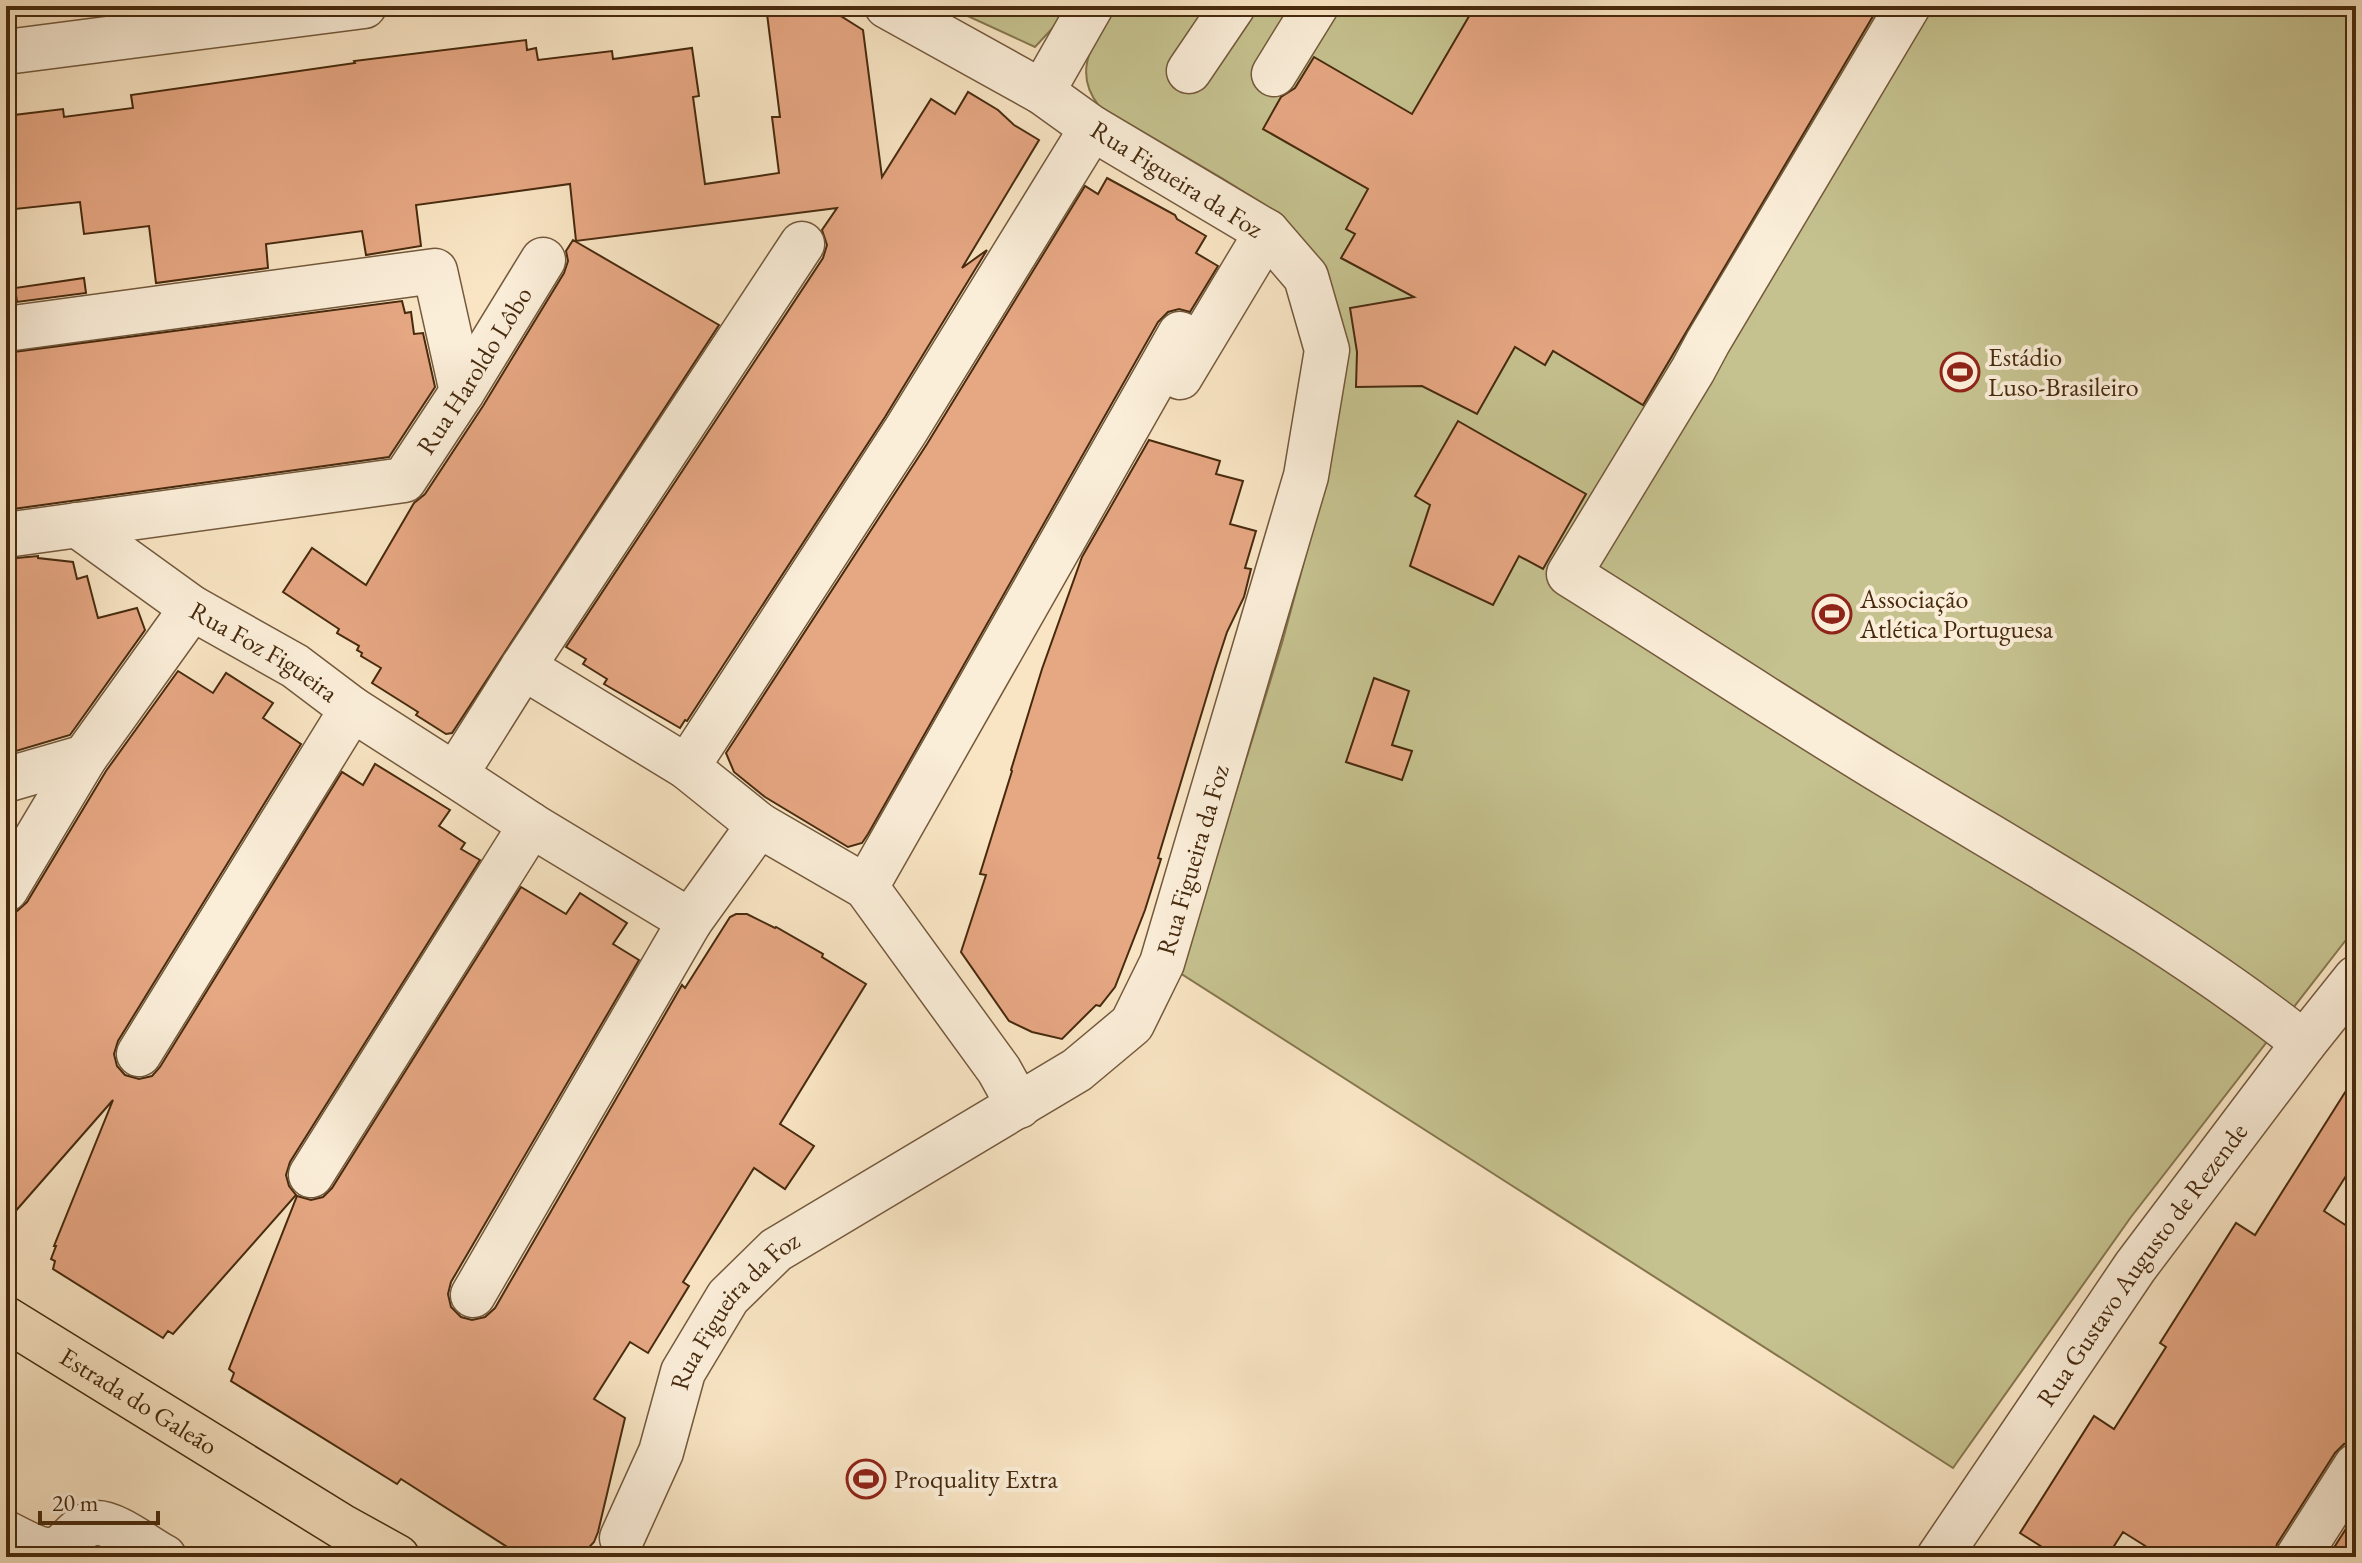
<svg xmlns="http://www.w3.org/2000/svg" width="2362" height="1563" font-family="'EB Garamond',serif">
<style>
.green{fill:#c5c28f;stroke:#86764e;stroke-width:2}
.building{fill:#e6a783;stroke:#472a0e;stroke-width:2}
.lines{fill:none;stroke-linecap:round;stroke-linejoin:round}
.minor-casing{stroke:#74593c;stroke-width:47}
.major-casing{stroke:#472a0e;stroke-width:47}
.minor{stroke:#fbeed9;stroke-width:44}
.major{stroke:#f9e5c4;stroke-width:44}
.labels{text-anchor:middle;stroke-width:8;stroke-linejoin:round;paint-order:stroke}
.street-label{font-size:26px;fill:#472a0e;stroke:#fbeed9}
.poi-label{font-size:26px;fill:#472a0e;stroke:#fbeed9;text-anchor:start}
</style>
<rect width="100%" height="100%" fill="#f9e5c4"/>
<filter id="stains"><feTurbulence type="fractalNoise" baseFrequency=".0025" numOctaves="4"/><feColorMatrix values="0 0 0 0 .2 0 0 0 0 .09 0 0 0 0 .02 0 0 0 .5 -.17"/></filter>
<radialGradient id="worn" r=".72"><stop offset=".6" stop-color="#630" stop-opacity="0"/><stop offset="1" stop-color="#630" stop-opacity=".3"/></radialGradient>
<!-- green -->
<g class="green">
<path d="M946,6H1067L1061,19L1035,47Z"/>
<path d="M1116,6H2356V927L2131,1217L1953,1468L1180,973L1282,643L1305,558L1329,458L1344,358L1342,322L1334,294L1318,260L1289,224L1262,203L1220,177L1099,106C1070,69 1096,40 1116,6Z"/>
</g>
<!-- building -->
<g class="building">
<path d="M766,6H820L839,15L863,30L882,177L931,99L955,114L968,92L998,110L1014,125L1039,140L962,268L987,250L885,417L687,721L685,720L680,728L604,684L607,679L583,664L586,659L566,647L823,258L827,245L822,230L837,208L576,241L570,184L416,205L421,246L366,255L362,231L266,244L268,268L156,283L149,226L84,234L80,202L6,210V116L63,109L64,117L133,108L131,95L355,63L354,61L526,40L527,50L536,48L538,60L612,51L613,59L692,48L699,96L693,97L705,184L779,173L772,117H780Z"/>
<path d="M1475,6H1879L1643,405L1553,351L1545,365L1515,347L1477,414L1422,386L1356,387L1357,352L1350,308L1414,297L1341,258L1355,234L1346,229L1368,189L1263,129L1281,97L1295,88L1314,57L1412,114Z"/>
<path d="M1107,178L1175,215L1177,219L1206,236L1196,253L1218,266L1190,312L1179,309L1168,312L1158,322L868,834L862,843L848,847L765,797L734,772L726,753L927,444L1085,186L1098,194Z"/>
<path d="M573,240L719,325L452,733L446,734L416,715L418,712L372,683L381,668L361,656L362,653L357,650L359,646L337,633L339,629L283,592L312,548L366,585L414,503L425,494L483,406L564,273L568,261L566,251Z"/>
<path d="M84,278L86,293L17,302L15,288Z"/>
<path d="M402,301L405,313L411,312L414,334L423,333L435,387L389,457L6,510V353Z"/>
<path d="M1458,421L1586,494L1543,569L1519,556L1493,605L1410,566L1430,505L1415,496Z"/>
<path d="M1149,440L1220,461L1216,474L1243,481L1230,524L1256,531L1245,568L1251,569L1244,597L1227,632L1215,669L1158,858L1161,859L1145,910L1115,987L1100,1006L1096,1005L1062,1039L1032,1032L1009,1021L961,952L986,875L980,874L1012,771L1011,770L1042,669L1082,557Z"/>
<path d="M38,556V558L73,562L77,579L87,576L98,618L137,608L145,630L70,735L6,754V559Z"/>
<path d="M178,671L213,693L226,673L273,703L263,718L301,744L118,1041L114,1054L117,1066L125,1075L139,1079L152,1076L160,1067L342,772L363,785L375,764L450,810L439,826L465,843L461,849L480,860L290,1162L286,1175L289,1186L296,1195L173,1334L168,1331L163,1338L53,1269L55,1261L51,1259L56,1246H54L113,1100L6,1222V914L17,911L27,902L106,771Z"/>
<path d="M1374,678L1409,691L1392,745L1412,751L1402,780L1346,762Z"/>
<path d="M521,887L566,914L580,893L627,923L613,944L639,960L451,1282L448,1294L451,1307L461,1317L472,1320L485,1317L495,1308L682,985L685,988L730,917L736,914H747L775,928L776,927L823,954L822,957L866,984L780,1124L814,1146L785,1189L754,1168L683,1282L689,1286L648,1353L630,1342L594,1399L625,1418L598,1532L594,1542L580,1557H523L401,1479L397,1484L231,1381L234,1373L229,1369L297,1196L311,1200L323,1197L332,1188Z"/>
<path d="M2356,1075V1160L2324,1211L2356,1232V1441L2344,1444L2335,1453L2277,1544L2273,1557H2163L2123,1532L2107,1557H2058L2020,1533L2094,1416L2114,1429L2166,1347L2160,1343L2236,1223L2255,1235Z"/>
<path d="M2356,1513V1557H2328Z"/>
</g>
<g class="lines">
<defs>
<g id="minor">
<path d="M1908,6L1708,342L1693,370L1569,574C1675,640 1779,709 1886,774C2027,860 2174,940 2304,1043"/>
<path d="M6,52L364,6"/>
<path d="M1189,71L1233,6"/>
<path d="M1274,74L1316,6"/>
<path d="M1042,92L1091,6"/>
<path d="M802,244L523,667L455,775L531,825L690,921L759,825L866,887L999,1070L1019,1106"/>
<path d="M6,329L435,271L462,392"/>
<path d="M1180,377L1267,232"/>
<path id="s1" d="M77,525L192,608L295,666L352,709L455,775"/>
<path id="s2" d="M6,535L404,480L462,392L543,260"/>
<path d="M523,667L687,767L759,825"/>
<path d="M687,767L906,430L1092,128"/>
<path d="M6,780L85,757"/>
<path d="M866,887L1180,334"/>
<path d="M6,889L85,757L192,608"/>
<path d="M139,1054L352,709"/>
<path d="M311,1175L531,825"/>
<path d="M473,1295L690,921"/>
<path d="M6,1533C16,1538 37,1550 48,1550C69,1551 74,1524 96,1523C114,1522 147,1548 164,1557"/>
<path id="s3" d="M622,1538L661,1452L683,1372L728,1297L776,1250L1077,1070L1132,1024L1162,963L1306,476L1327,350L1306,277L1267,232L1092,128L1042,92L887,6"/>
<path id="s4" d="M1939,1557L2135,1267L2304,1043L2356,978"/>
<path d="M2298,1557L2356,1466"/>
</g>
<g id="major">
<path id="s5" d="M6,1319L341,1526L397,1557"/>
</g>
</defs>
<!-- minor casing -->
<use href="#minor" class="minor-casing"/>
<!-- major casing -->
<use href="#major" class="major-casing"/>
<!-- minor -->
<use href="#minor" class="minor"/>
<!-- major -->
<use href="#major" class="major"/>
</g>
<!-- icons -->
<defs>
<symbol id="stadium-ring" viewBox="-11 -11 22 22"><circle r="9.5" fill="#fbeed9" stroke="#8f2418" stroke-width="1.5"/><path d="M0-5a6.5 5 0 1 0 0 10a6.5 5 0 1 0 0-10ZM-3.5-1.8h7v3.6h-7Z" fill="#8f2418"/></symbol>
</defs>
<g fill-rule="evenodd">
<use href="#stadium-ring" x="1938" y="350" width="44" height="44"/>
<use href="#stadium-ring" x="1810" y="592" width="44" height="44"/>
<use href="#stadium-ring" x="844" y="1457" width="44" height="44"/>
</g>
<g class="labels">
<!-- street labels -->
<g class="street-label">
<text transform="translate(1177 179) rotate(32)" y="9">Rua Figueira da Foz</text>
<text dy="9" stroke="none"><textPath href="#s2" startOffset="532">Rua Haroldo Lôbo</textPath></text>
<text dy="9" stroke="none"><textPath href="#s1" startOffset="226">Rua Foz Figueira</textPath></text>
<text dy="9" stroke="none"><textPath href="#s3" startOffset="930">Rua Figueira da Foz</textPath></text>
<text dy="9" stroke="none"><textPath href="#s4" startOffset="356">Rua Gustavo Augusto de Rezende</textPath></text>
<text dy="9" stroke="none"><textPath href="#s3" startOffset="258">Rua Figueira da Foz</textPath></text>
<text dy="9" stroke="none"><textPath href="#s5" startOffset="156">Estrada do Galeão</textPath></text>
</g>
<!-- poi labels -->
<g class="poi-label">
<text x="1988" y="366">Estádio<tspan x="1988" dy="30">Luso-Brasileiro</tspan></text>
<text x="1860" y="608">Associação<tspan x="1860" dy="30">Atlética Portuguesa</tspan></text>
<text x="894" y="1488">Proquality Extra</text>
</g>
</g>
<!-- margin -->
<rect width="2362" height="1563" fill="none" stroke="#f9e5c4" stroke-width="32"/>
<rect x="8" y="8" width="2346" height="1547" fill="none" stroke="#472a0e" stroke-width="4"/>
<rect x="16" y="16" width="2330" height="1531" fill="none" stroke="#472a0e" stroke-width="2"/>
<!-- scale -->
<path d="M40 1511v12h118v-12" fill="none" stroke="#472a0e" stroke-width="4"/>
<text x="52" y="1511" font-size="24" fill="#472a0e" stroke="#fbeed9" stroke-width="6" paint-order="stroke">20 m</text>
<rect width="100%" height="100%" filter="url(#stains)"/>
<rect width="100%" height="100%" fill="url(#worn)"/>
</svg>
